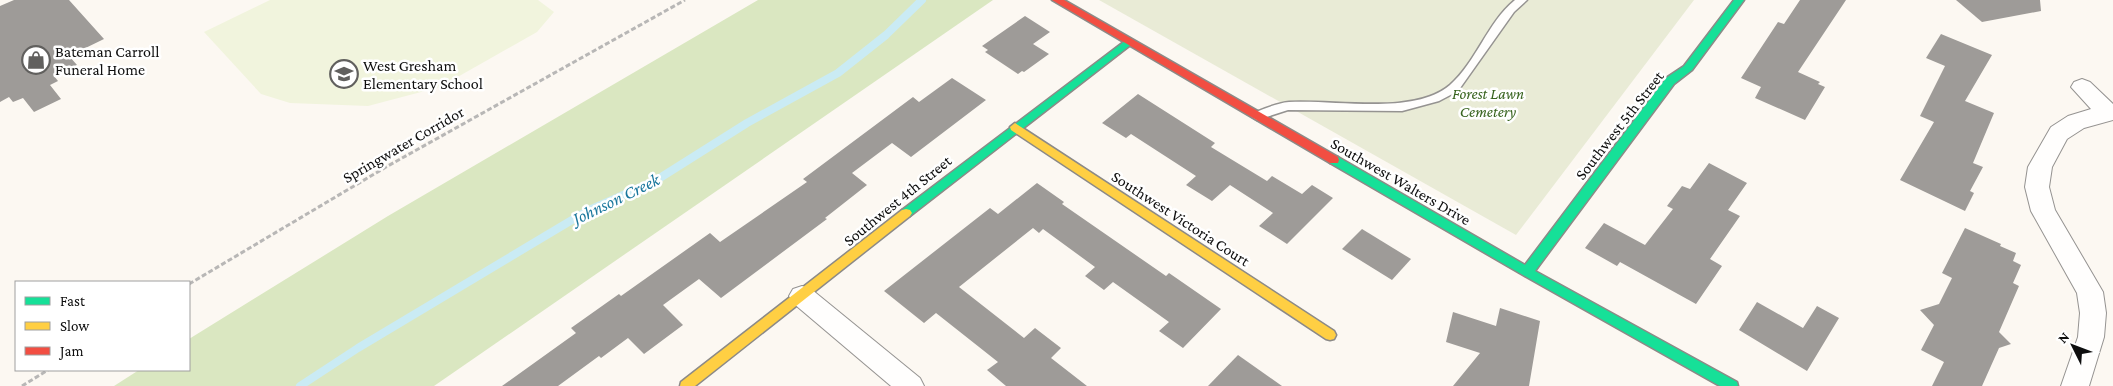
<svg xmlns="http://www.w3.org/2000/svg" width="2113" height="386" font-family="'Crimson Pro',serif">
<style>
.forest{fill:#dae7c1}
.cemetery{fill:#e9ebd6}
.pitch{fill:#f1f4dd}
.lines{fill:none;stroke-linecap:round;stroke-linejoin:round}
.stream{stroke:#caebf4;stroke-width:8}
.building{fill:#9e9b98}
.lane-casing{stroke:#959391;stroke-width:3}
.street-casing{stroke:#959391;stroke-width:2}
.fast-casing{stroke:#8c8a87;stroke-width:3}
.slow-casing{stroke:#8c8a87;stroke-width:3}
.jam-casing{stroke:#8c8a87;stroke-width:3}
.path{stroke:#b8b7b6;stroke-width:3;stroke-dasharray:5 2.5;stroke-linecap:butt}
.lane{fill:#fffefd;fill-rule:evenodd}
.street{fill:#fffefd;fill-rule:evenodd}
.fast{fill:#16e098;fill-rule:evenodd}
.slow{fill:#ffcf43;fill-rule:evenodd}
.jam{fill:#f24e42;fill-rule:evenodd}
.labels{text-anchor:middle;stroke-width:5;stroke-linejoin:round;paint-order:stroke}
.poi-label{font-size:16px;fill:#0e0e0e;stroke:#fff;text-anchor:start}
.park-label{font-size:16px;font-style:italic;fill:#38641f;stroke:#fff}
.street-label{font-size:16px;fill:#0e0e0e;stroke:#fff}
.water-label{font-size:18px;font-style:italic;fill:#1a779d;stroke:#fff}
</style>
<rect width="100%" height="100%" fill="#fcf8f2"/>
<!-- forest -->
<path class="forest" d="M758,0H993L434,386H114L139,370H189V339L388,216Z"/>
<!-- cemetery -->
<path class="cemetery" d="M1099,0H1694L1516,235Z"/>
<!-- pitch -->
<path class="pitch" d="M270,0H538L554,12L537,32L440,87L368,106L290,103L261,94L204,32Z"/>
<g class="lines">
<!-- stream -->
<path class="stream" d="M300,386L358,348L587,211L655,181L747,123L838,73L886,35L922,0"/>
</g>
<!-- building -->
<g class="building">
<path d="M14,0H69L104,39L69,56L77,65L54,76L58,81L50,85L61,99L34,112L23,98L13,102L9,97L0,102V6Z"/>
<path d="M1800,0H1846L1798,72L1820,82L1818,84L1825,87L1805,120L1755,98L1761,87L1741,78L1778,22L1784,24Z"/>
<path d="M1956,0H2040L2041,11L1982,22Z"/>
<path d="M1025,16L1050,32L1033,44L1049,54L1024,72L1022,71L1018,74L985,52L988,50L982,46Z"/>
<path d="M1941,34L1992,55L1965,101L1994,113L1973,163L1983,167L1970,191L1974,193L1965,211L1900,180L1934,122L1920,116L1945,66L1926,58Z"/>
<path d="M952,78L986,100L911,157L892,143L852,173L867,185L825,218L827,219L721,298L699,279L663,305L683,325L644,354L628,338L601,358L599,356L558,386H502L576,333L571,328L619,294L621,296L710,233L720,242L807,182L803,179L913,97L919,102Z"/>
<path d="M1138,94L1215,143L1211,147L1267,181L1272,176L1302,194L1312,185L1333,198L1287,244L1259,226L1273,213L1230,185L1212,201L1186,185L1196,176L1131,134L1126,138L1102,123Z"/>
<path d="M1709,163L1747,183L1728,210L1740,216L1710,259L1722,266L1696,304L1620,262L1617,266L1585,248L1604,223L1645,245L1673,209L1667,206L1682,186L1690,189Z"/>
<path d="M1037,183L1064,202L1062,204L1166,276L1169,273L1221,309L1183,348L1159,331L1169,322L1113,282L1104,290L1085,276L1095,267L1043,229L1039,233L1033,228L959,287L1024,338L1035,328L1061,348L1051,358L1087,386H1006L987,370L998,362L936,313L924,323L884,291L990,208L998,214Z"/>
<path d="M1965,228L2001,244L2000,246L2016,253L2013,261L2021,265L2013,283L2019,286L1999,332L2011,344L1999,348L1982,386H1932L1944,362L1921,350L1934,325L1920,310L1939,304L1952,278L1942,273Z"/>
<path d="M1362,229L1411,259L1392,280L1342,249Z"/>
<path d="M1757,302L1803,328L1817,306L1839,318L1807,371L1739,330Z"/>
<path d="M1500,308L1540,321L1529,386H1453L1480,353L1446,342L1453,312L1496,326Z"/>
<path d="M1238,355L1282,386H1208Z"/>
</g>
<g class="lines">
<defs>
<path id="lane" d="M1515,0H1527L1514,12L1458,91L1439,101L1402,111L1288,110L1257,120L1251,116L1253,113C1264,109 1277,103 1289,102C1334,99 1414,116 1450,85C1477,61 1487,23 1515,0Z"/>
<g id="street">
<path d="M2082,79L2090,82L2113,104V120L2084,128L2067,139L2052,167L2049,187L2055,210L2103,292L2106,313L2104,337L2089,386H2061L2078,337L2080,313L2077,293L2031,211L2025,187L2028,167L2051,127L2068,116L2091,109L2071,87L2074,82Z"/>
<path d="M802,286L811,289L920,378L924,386H891L793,303L789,296L793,289Z"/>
</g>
<g id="fast">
<path d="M1734,0H1744L1692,70L1674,84L1535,271L1737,382L1738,386H1720L1523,275L1330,163L1329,160L1334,156L1338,157L1525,265L1666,78L1684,66Z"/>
<path d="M1129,38L1134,41L1133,43L910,216H902L900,213L902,210Z"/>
</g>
<g id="slow">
<path d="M1015,123L1334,331L1336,335L1334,339L1330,340L1326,339L1011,130L1010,127Z"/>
<path d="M906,209L910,210L912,213L910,216L695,386H680L681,382L902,210Z"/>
</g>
<path id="jam" d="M1052,0H1064L1338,157L1339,160L1338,163H1330Z"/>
</defs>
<!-- lane casing -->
<use href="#lane" class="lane-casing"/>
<!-- street casing -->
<use href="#street" class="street-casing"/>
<!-- fast casing -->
<use href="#fast" class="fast-casing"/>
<!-- slow casing -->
<use href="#slow" class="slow-casing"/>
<!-- jam casing -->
<use href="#jam" class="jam-casing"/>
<!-- path -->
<g class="path">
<path d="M189,284L386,167L685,0"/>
<path d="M22,386L48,370"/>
</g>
<!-- lane -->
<use href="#lane" class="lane"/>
<!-- street -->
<use href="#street" class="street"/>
<!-- fast -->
<use href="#fast" class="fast"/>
<!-- slow -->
<use href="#slow" class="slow"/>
<!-- jam -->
<use href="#jam" class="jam"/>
</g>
<!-- icons -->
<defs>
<symbol id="shop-ring" viewBox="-11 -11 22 22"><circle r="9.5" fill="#fff" stroke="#61605e" stroke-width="1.5"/><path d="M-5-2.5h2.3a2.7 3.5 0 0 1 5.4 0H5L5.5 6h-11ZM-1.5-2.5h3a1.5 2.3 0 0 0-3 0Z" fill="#61605e"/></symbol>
<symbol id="school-ring" viewBox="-11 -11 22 22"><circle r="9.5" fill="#fff" stroke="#61605e" stroke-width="1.5"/><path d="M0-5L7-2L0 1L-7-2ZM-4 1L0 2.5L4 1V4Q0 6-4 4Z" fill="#61605e"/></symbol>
</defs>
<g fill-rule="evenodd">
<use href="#shop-ring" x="20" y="44" width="32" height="32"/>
<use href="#school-ring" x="328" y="58" width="32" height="32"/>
</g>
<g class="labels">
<!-- poi labels -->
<g class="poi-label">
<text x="55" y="57">Bateman Carroll<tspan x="55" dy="18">Funeral Home</tspan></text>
<text x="363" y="71">West Gresham<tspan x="363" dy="18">Elementary School</tspan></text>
</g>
<!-- park labels -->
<g class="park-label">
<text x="1488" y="99">Forest Lawn<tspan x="1488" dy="18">Cemetery</tspan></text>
</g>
<!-- street labels -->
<g class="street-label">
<text transform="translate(1619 125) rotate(-52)" y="6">Southwest 5th Street</text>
<text transform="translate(403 144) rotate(-30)" y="6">Springwater Corridor</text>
<text transform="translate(1401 181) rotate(30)" y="6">Southwest Walters Drive</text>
<text transform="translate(897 200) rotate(-39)" y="6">Southwest 4th Street</text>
<text transform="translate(1181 218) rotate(33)" y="6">Southwest Victoria Court</text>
</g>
<!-- water labels -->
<g class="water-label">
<text transform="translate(616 199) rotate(-26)" y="6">Johnson Creek</text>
</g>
</g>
<!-- legend -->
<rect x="15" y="281" width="175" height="90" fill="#ffffff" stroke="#9f9f9f"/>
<rect x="25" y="297" width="25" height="8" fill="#16e098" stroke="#9f9f9f"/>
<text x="60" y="306" font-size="15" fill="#0e0e0e">Fast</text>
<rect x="25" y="322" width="25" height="8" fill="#ffcf43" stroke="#9f9f9f"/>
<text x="60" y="331" font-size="15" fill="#0e0e0e">Slow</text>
<rect x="25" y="347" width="25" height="8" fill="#f24e42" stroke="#9f9f9f"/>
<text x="60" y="356" font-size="15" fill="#0e0e0e">Jam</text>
<!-- north arrow -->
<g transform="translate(2073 346) rotate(312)" stroke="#ffffff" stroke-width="4" paint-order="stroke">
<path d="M0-4L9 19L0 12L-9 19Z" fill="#0e0e0e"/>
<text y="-8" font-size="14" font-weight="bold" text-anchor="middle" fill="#0e0e0e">N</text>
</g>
</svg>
